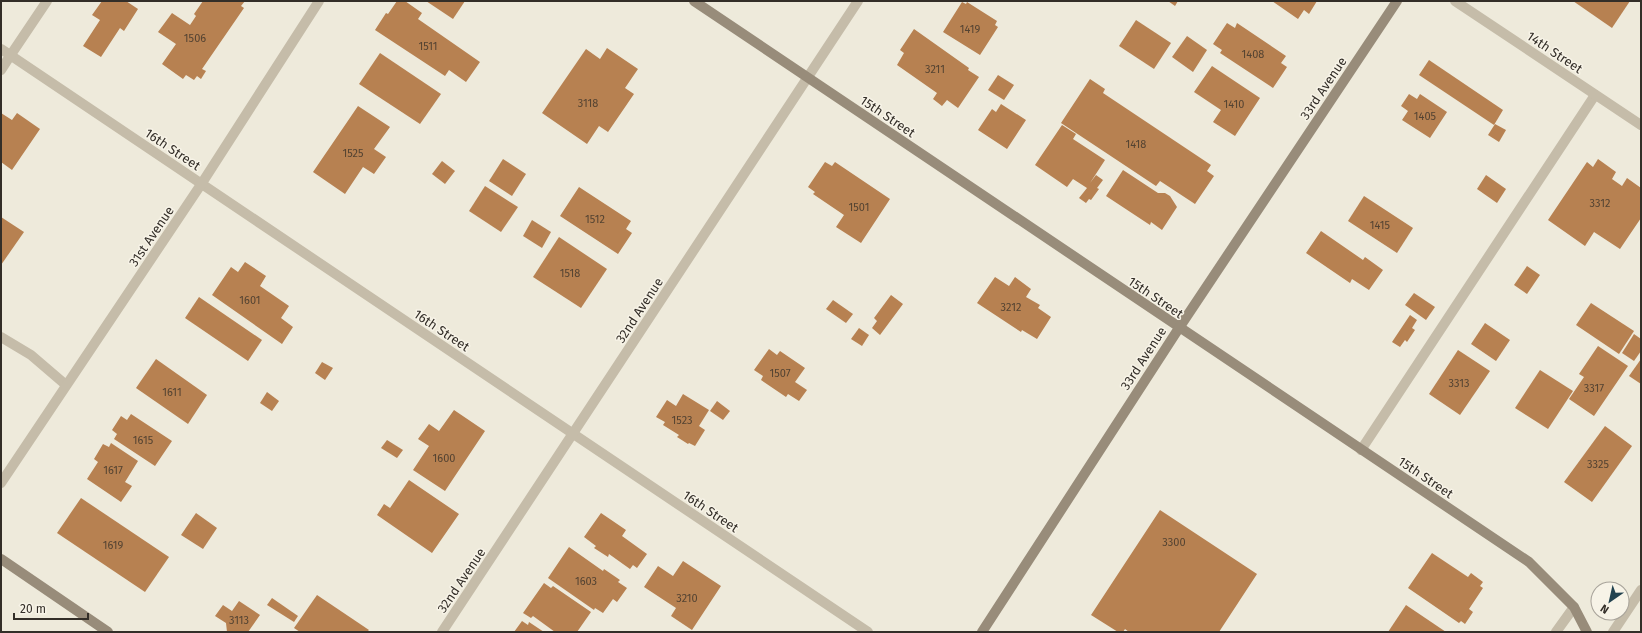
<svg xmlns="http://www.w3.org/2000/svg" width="1642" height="633" font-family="'Fira Sans',sans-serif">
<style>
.building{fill:#b78151}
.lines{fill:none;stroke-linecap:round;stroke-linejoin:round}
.lane{stroke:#c5bca9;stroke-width:10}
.street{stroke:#c5bca9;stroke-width:10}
.secondary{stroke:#988c7a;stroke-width:10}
.labels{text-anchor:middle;stroke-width:3;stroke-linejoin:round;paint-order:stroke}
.number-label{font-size:11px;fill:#544332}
.street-label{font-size:13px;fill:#332e28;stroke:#f7f3e7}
</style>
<rect width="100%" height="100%" fill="#eeeadb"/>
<!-- building -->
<g class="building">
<path d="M102,1H126L138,9L124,31L120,28L101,57L83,46L100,20L92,15Z"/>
<path d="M203,1H245L241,6L244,8L202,69L206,71L201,79L197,76L194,80L186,75L183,79L162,64L176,44L158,32L172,13L190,25L196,16L194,14Z"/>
<path d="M397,1H405L422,13L418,19L480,62L466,82L449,70L445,76L375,30L386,13L388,14Z"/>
<path d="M426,1H465L453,19Z"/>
<path d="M1168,1H1178L1175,6Z"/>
<path d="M1272,1H1317L1309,14L1304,10L1298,19Z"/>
<path d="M1573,1H1630L1612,28Z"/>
<path d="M962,2L966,4L967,2L997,21L995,25L998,27L980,55L943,32Z"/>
<path d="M1136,20L1171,43L1154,69L1119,46Z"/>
<path d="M1227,23L1235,28L1237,23L1286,56L1281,63L1287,67L1273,88L1220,53L1222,50L1213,44Z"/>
<path d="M914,29L969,68L968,70L979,77L958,108L947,100L942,106L933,99L937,93L897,65L904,53L900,50Z"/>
<path d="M1187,36L1207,50L1193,72L1172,57Z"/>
<path d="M607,48L638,69L625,88L634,94L608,132L599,126L587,144L542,113L586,49L600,59Z"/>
<path d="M380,53L441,94L420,124L359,84Z"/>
<path d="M1429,60L1503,110L1494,125L1419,75Z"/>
<path d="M1212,66L1260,98L1235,136L1213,122L1221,110L1194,92Z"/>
<path d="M998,75L1014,85L1004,100L988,90Z"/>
<path d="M1090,79L1105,89L1103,93L1211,165L1207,171L1214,176L1195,204L1160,181L1156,186L1061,123Z"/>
<path d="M1409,94L1417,99L1420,94L1447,112L1430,138L1402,120L1408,111L1401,106Z"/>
<path d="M1001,104L1026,120L1007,149L978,130L992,109L996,112Z"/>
<path d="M358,106L390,127L374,149L386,157L374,174L363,167L345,194L313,172Z"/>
<path d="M1,113L12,120L17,113L40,129L12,170L1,162Z"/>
<path d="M1495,124L1506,130L1499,142L1488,135Z"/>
<path d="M1062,125L1076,134L1073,139L1105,160L1090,183L1096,175L1103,180L1097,188L1099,189L1091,200L1089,199L1086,203L1079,198L1087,188L1073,179L1067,187L1035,165Z"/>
<path d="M503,159L526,174L512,196L489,181Z"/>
<path d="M1598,159L1616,172L1612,179L1622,186L1627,178L1641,188V218L1620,249L1594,232L1585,246L1548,220L1587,162L1593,167Z"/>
<path d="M442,161L455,171L445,184L432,174Z"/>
<path d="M825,162L832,166L835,162L890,199L861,243L836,227L844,215L813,194L815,192L808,187Z"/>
<path d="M1123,170L1158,193H1165L1170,196L1177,207L1162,230L1151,222L1150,225L1106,196Z"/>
<path d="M1486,175L1506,189L1497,203L1477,189Z"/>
<path d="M485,186L518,207L501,232L469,211Z"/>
<path d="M579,187L631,221L626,229L632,233L618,254L560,216Z"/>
<path d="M1364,196L1413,228L1397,253L1348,221Z"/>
<path d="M1,217L24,232L1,265Z"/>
<path d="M532,220L551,232L542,248L523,236Z"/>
<path d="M1321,231L1363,260L1365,257L1383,270L1369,290L1352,279L1350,283L1306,253Z"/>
<path d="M559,237L607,269L581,308L533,277Z"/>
<path d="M245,262L266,276L260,286L289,306L281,318L293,327L282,344L212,295L231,267L238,272Z"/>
<path d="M1527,266L1540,275L1527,294L1514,285Z"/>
<path d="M995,277L1009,286L1015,277L1031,289L1026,297L1040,305L1038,308L1051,317L1037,339L1022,330L1021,332L977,303Z"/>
<path d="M1414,293L1435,307L1426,320L1405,305Z"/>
<path d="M891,295L903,304L880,335L872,328L877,321L874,318Z"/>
<path d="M199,297L262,340L248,361L185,318Z"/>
<path d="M833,300L853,314L846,323L826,309Z"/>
<path d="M1591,303L1634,331L1619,354L1576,325Z"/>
<path d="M1410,315L1417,320L1412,328L1415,330L1407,342L1405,340L1400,347L1392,342Z"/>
<path d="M1485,323L1510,340L1496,361L1471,344Z"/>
<path d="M859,328L869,335L862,346L851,339Z"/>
<path d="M1634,334L1641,339V351L1634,361L1622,353Z"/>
<path d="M1598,346L1628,366L1594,416L1569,399L1584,377L1579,374Z"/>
<path d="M769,349L777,355L780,351L805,368L795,382L807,390L799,401L788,394L786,397L761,380L763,376L754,370Z"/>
<path d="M1458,350L1490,371L1460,415L1429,394Z"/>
<path d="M156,359L207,395L188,424L136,388Z"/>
<path d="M1641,359V384L1629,376Z"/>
<path d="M322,362L333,368L325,380L315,373Z"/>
<path d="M1540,370L1573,391L1548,429L1515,408Z"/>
<path d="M267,392L279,401L272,411L260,403Z"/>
<path d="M683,394L709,410L699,426L705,430L695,446L689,443L688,444L677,437L679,435L663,425L665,422L656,417L667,400L676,406Z"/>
<path d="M717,401L730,411L723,420L710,411Z"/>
<path d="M454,410L485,431L445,491L413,470L429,446L418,439L429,424L439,431Z"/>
<path d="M131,414L172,441L155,466L114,439L117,434L112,430L121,416L127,420Z"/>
<path d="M1605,426L1632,446L1592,502L1564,482Z"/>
<path d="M387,440L403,450L397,458L381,448Z"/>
<path d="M111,443L138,461L125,482L132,486L121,502L87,479L98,462L94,459L103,444L109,447Z"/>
<path d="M409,480L459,514L432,553L377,515L384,504L390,508Z"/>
<path d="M81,498L169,557L145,592L57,533Z"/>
<path d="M1160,510L1257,574L1219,632H1129L1125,629L1123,632H1118L1091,615Z"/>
<path d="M196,513L217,528L203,549L181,535Z"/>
<path d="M601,513L626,530L622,536L647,554L637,568L633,565L630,569L609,554L608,557L594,548L596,546L584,537Z"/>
<path d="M569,547L603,571L604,569L620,580L618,582L627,588L617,602L613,599L603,613L595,608L594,610L548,578Z"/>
<path d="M1432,553L1468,577L1471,573L1483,582L1480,586L1483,588L1469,609L1473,612L1465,624L1461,621L1459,623L1408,588Z"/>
<path d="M683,561L721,586L692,630L671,616L676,608L644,587L658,566L673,576Z"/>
<path d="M544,583L551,588L553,586L591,612L577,632H555L533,616L531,618L523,613Z"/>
<path d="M317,595L369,630L367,632H300L294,628Z"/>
<path d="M272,598L298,616L294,622L267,605Z"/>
<path d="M239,601L260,615L248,632H227L226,623L215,616L223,605L232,611Z"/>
<path d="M1406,605L1446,632H1388Z"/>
<path d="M522,621L528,625L529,622L544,632H514Z"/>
</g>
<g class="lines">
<!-- lane -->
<g class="lane">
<path d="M1,70L10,56"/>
<path d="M1,337L31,355L66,385"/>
<path d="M1361,450L1595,95"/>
</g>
<!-- street -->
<g class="street">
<path d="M1455,1L1641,125"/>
<path d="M1,49L868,632"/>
<path d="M10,56L47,1"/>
<path d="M1,483L202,183L319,1"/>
<path d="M442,632L858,1"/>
<path d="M1556,632L1574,607"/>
<path d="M1613,632L1641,590"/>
</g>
<!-- secondary -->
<g class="secondary">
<path d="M694,1L1529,562L1574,607L1587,632"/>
<path d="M1,559L108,632"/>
<path d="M982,632L1179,328L1397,1"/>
</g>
</g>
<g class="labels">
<!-- number labels -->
<g class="number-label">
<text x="970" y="33">1419</text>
<text x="195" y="42">1506</text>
<text x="428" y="50">1511</text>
<text x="1253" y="58">1408</text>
<text x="935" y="73">3211</text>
<text x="588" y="107">3118</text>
<text x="1234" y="108">1410</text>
<text x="1425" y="120">1405</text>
<text x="1136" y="148">1418</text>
<text x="353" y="157">1525</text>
<text x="1600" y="207">3312</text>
<text x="859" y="211">1501</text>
<text x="595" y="223">1512</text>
<text x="1380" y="229">1415</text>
<text x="570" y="277">1518</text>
<text x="250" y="304">1601</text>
<text x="1011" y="311">3212</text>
<text x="780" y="377">1507</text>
<text x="1459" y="387">3313</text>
<text x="1594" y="392">3317</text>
<text x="172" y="396">1611</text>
<text x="682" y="424">1523</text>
<text x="143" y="444">1615</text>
<text x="444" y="462">1600</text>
<text x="1598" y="468">3325</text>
<text x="113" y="474">1617</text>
<text x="1174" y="546">3300</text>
<text x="113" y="549">1619</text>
<text x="586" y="585">1603</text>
<text x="687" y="602">3210</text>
<text x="239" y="624">3113</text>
</g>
<!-- street labels -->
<g class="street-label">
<text transform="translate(1555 52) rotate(34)" y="5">14th Street</text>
<text transform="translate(1323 88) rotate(-56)" y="5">33rd Avenue</text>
<text transform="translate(888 116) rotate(34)" y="5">15th Street</text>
<text transform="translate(173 149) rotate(34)" y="5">16th Street</text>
<text transform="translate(151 236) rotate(-56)" y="5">31st Avenue</text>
<text transform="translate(1156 297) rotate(34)" y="5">15th Street</text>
<text transform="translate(639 310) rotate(-57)" y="5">32nd Avenue</text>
<text transform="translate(442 330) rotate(34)" y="5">16th Street</text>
<text transform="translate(1143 358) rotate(-57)" y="5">33rd Avenue</text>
<text transform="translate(1426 477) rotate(34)" y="5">15th Street</text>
<text transform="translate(711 511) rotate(34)" y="5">16th Street</text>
<text transform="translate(461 580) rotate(-56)" y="5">32nd Avenue</text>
</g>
</g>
<!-- border -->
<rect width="1642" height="633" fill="none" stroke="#332e28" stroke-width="4"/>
<!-- north arrow -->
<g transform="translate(1610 601) rotate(214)"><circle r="19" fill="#f7f3e7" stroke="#a9a49b"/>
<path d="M0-3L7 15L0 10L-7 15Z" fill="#22424f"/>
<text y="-6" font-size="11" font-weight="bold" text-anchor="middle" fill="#332e28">N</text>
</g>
<!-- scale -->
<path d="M14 613v6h74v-6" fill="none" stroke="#332e28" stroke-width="2"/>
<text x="20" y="613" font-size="12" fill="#332e28" stroke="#f7f3e7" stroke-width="3" paint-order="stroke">20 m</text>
</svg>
